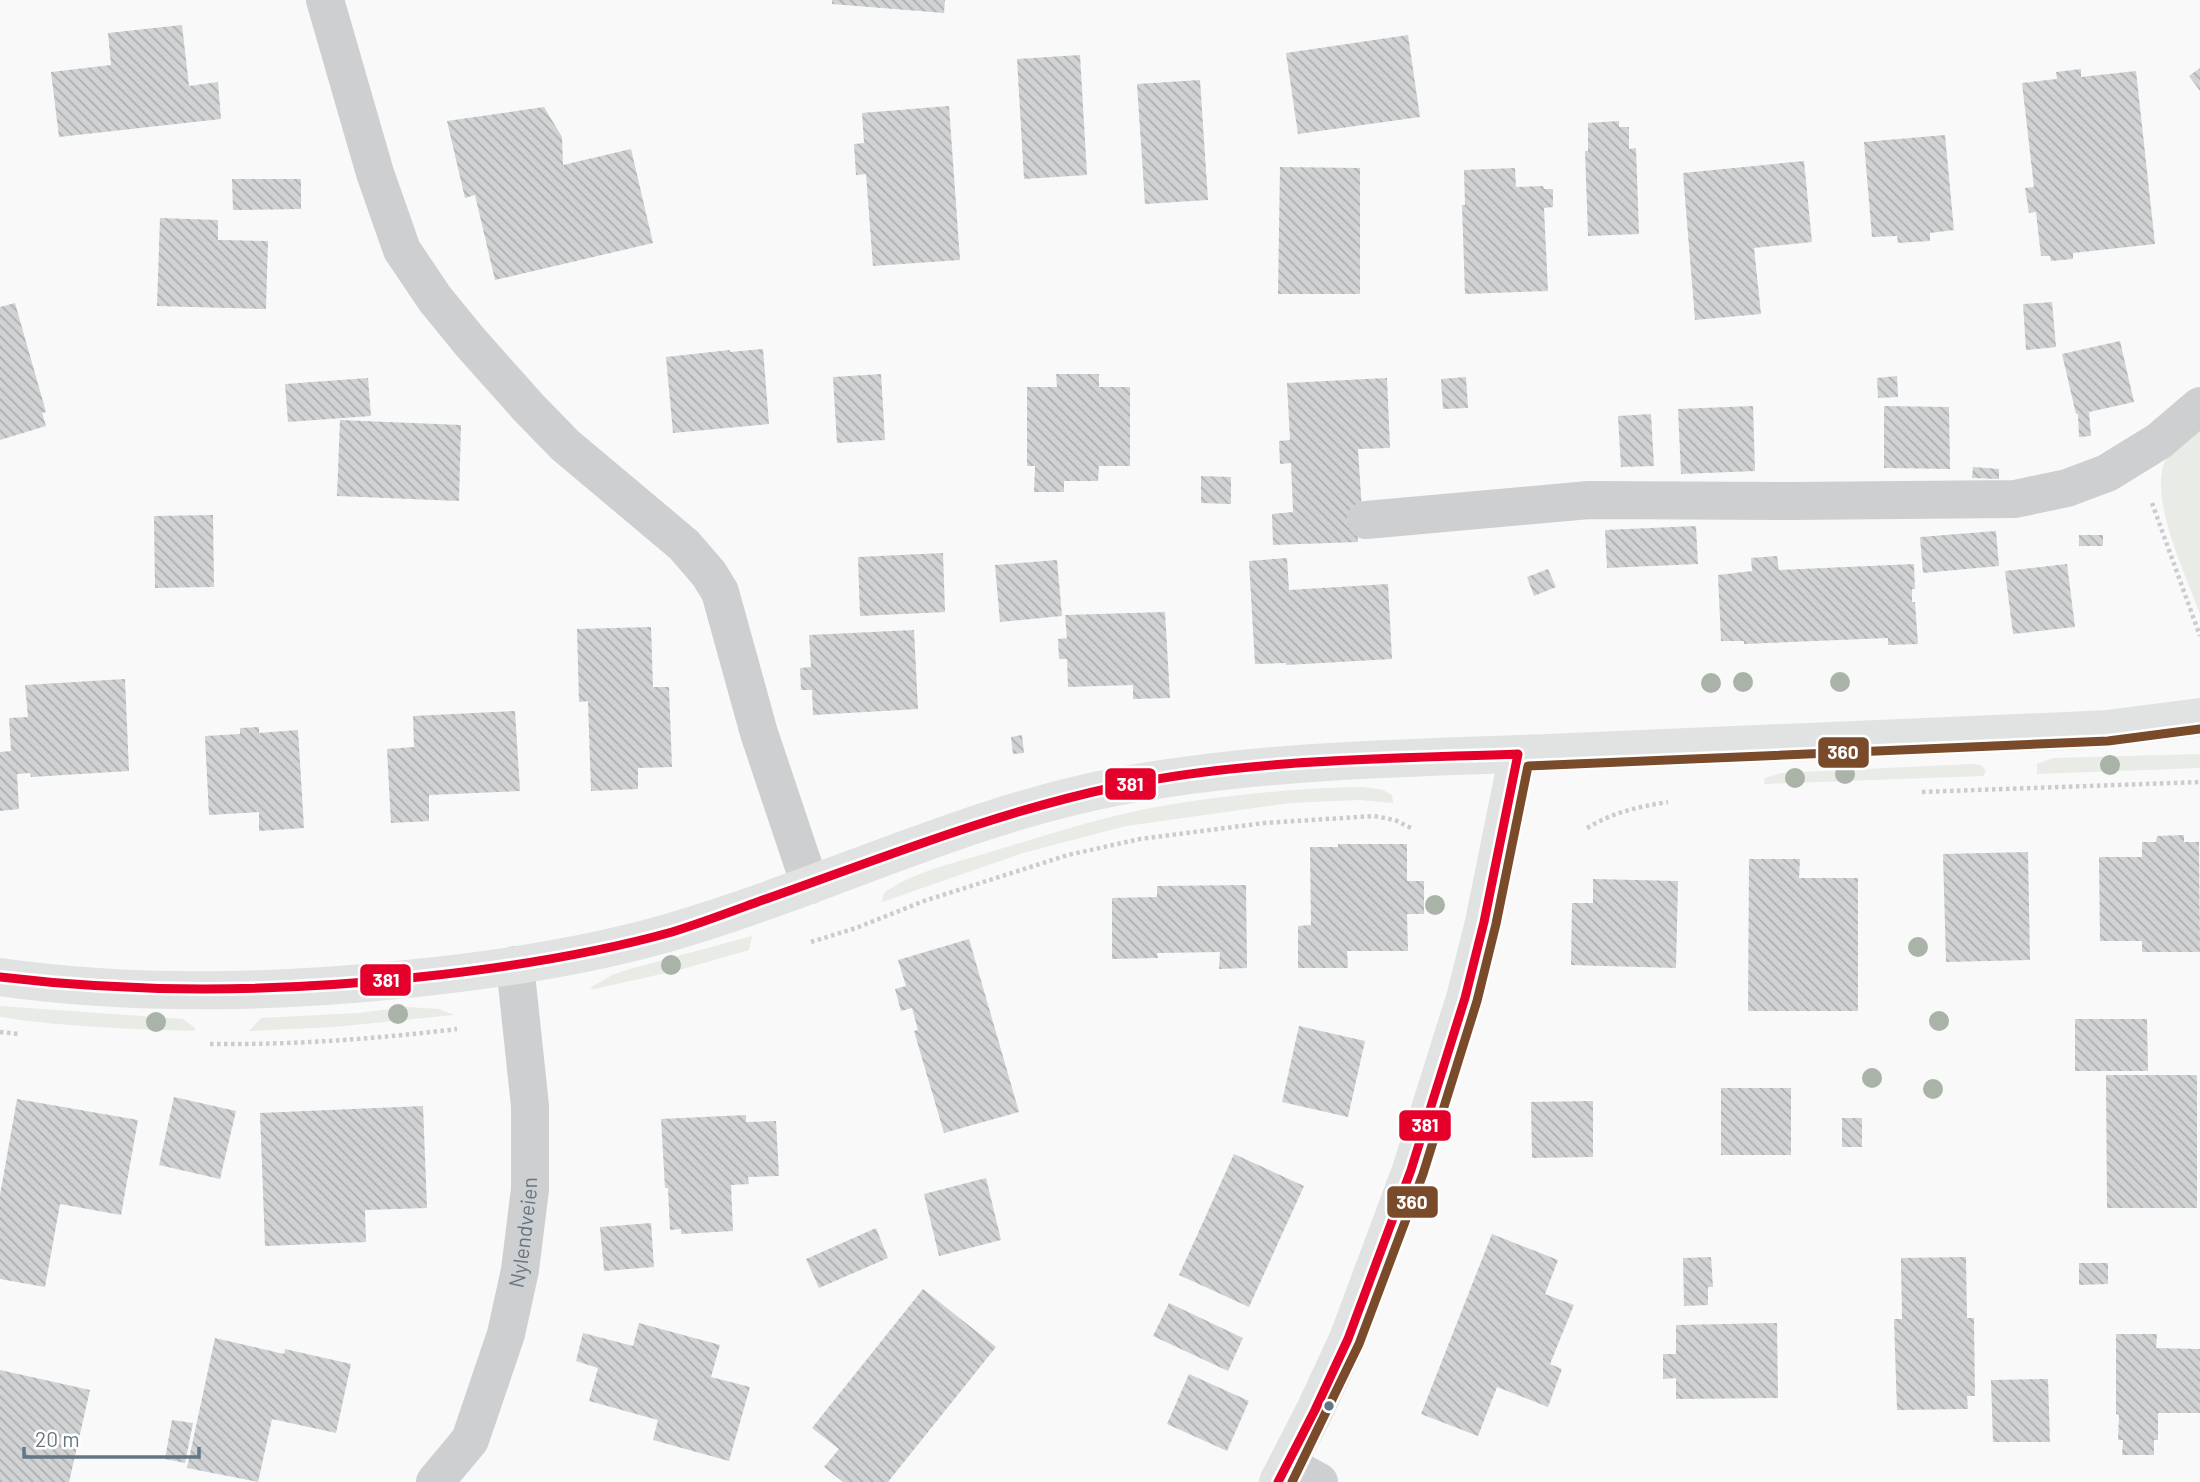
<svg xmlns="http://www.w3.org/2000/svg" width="2200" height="1482" font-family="Barlow,sans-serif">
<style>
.green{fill:#e8ebe6}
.building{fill:url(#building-back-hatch)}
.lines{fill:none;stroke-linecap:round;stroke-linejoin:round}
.path{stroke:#cbcccd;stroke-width:4.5;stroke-dasharray:3.5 3.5;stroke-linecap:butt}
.minor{stroke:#cecfd0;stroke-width:38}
.major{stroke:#e1e2e2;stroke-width:38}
.bus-1-casing{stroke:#fff;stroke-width:14}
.bus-2-casing{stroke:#fff;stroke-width:14}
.bus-1{stroke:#e4002b;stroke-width:9}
.bus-2{stroke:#7a4b2a;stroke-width:9}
.tree{fill:#a9b3a7}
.bus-dot{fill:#657683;stroke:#fff;stroke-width:2.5}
.labels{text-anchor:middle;stroke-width:7;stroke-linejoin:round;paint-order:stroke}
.street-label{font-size:21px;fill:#657683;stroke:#fff}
.line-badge{stroke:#fff;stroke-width:2.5}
.badge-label{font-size:19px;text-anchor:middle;font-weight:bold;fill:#fff}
</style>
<defs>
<pattern id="building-back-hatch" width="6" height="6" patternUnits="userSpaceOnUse" patternTransform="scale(1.75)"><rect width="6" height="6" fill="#d0d2d3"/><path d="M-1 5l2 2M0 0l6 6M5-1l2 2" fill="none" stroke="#acafb1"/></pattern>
</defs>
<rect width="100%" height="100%" fill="#f9f9f9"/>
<!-- green -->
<g class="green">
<path d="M2200,424V614C2187,577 2143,488 2169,454C2177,443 2190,434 2200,424Z"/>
<path d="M2200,754V768L2037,774V764L2053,758Z"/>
<path d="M1971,764L1981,765L1986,771L1983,776L1764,784L1765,778L1781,773Z"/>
<path d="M1363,787L1383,790L1392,795L1393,803L1360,800L1290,803L1126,826L1023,853L882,902L884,893C908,875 948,864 977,856C1038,838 1099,817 1162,806C1228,795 1296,788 1363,787Z"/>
<path d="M752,936L749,950L679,970L594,989L590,988L612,975L630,969Z"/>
<path d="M0,1006L183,1019L195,1028V1031C130,1029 65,1027 0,1017Z"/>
<path d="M407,1007L439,1009L454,1015L334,1027L249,1031L261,1018L359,1013Z"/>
</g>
<!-- building -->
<g class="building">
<path d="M832,0H945L944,13L832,4Z"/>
<path d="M182,25L189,86L218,82L221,119L59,137L51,72L111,65L108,33Z"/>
<path d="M1408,35L1420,117L1298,134L1286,53Z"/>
<path d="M1080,55L1087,175L1024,179L1017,59Z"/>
<path d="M2200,68V91L2189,76Z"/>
<path d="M2081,69V77L2136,71L2155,244L2073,253V259L2051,261L2050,256H2041L2036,212L2029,213L2025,188L2034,187L2022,83L2057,79L2056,72Z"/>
<path d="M1200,80L1208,200L1145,204L1137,84Z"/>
<path d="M949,106L960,260L873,266L866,174L856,175L854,144L864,143L862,113Z"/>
<path d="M544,107L562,137L563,165L631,149L653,243L495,280L475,195L465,198L447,121Z"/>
<path d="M1619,121V127H1629V149L1636,148L1639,234L1588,236L1585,151H1588V123Z"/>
<path d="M1945,135L1954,230L1930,233V241L1898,243L1897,236L1872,237L1864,142Z"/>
<path d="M1804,161L1812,242L1754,248L1761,314L1695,320L1683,173Z"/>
<path d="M1280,167L1360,168V294H1278Z"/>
<path d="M1515,168L1516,187L1543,186L1544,189H1553V207L1544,208L1548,291L1465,294L1462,205H1465L1464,170Z"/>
<path d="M232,179H301V209L233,210Z"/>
<path d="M160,218L218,220V240L268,241L266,309L157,306Z"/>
<path d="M2052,302L2056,347L2026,350L2023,304Z"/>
<path d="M15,303L46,412L42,413L46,426L0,440V307Z"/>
<path d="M2120,341L2134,402L2089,412L2091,436L2079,437L2078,414H2076L2062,354Z"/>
<path d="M763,349L769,424L673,433L666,357L730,350V352Z"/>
<path d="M881,374L885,440L837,443L833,377Z"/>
<path d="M1056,374H1099V387H1130V466H1099L1098,481H1064V492H1034L1035,466H1027V387H1057Z"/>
<path d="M1897,376L1898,397L1878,398L1877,378Z"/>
<path d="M1466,377L1468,408L1443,409L1441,379Z"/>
<path d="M368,378L371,416L288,422L285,384Z"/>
<path d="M1387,378L1390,448L1358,449L1362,511H1357L1358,542L1273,545L1272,514L1293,512L1291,463L1280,464L1279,441L1290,440L1287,383Z"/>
<path d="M1753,406L1755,471L1681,474L1678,409Z"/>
<path d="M1884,406L1949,407L1950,469L1884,468Z"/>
<path d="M1651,414L1654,466L1621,467L1618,416Z"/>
<path d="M340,420L461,425L459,501L337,496Z"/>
<path d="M1973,467L1999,469V479L1972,478Z"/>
<path d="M1201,476L1231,477V504L1201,503Z"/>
<path d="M213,515L214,587L155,588L154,516Z"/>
<path d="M1696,526L1698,564L1607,568L1605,530Z"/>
<path d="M1996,531L1999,566L1923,573L1920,537Z"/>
<rect x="2079" y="535" width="24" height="11"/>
<path d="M943,553L945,612L860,616L858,557Z"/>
<path d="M1777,556L1779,570L1914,564L1915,589H1912V602H1915L1918,644L1888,645V638L1744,644V641H1721L1718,575L1752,571L1751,558Z"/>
<path d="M1287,558L1289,590L1388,584L1392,659L1286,665V663L1255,664L1249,561Z"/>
<path d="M1057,560L1062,616L1000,622L995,565Z"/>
<path d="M2067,564L2075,627L2013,634L2005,571Z"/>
<path d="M1548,569L1556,587L1534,596L1527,577Z"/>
<path d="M1165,612L1170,698L1133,699V685L1068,687L1067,659H1059L1058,639L1067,638L1065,615Z"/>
<path d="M651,627L653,687H669L672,767L638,768V789L591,791L588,701L579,702L577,629Z"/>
<path d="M914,630L918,709L813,715L812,690H801L800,668L811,667L809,635Z"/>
<path d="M125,679L129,771L31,777L30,773L17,774L19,809L0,811V752L11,751L9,718L28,717L25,685Z"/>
<path d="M515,711L520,791L429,795V821L391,823L387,749L414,747L413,716Z"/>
<path d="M259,727V733L298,730L304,828L259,831V812L209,815L205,736L240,734V728Z"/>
<path d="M1022,735L1024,753L1013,754L1011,737Z"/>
<path d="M2184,835V842H2199L2200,952H2142V941H2100L2099,857H2142V842H2156L2157,836Z"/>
<path d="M1338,844H1407V881H1424V914H1407L1408,951H1347L1348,968H1298V926L1311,925L1310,847H1338Z"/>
<path d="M2028,852L2030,960L1946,962L1943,854Z"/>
<path d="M1749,859H1800L1799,878H1858V1011H1748Z"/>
<path d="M1593,879L1678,881L1676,968L1571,965L1572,903H1593Z"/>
<path d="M1246,885L1247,968L1219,969L1220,952L1157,953L1158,958L1112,959V898L1157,897V886Z"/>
<path d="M969,939L1019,1112L944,1133L914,1031L918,1030L912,1008L901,1011L895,989L906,986L898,960Z"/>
<path d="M2075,1019H2147L2148,1071H2075Z"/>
<path d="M1299,1026L1365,1041L1348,1117L1282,1102Z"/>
<path d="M2106,1075H2197V1208H2107Z"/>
<rect x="1721" y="1088" width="70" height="67"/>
<path d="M174,1097L236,1111L220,1179L159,1165Z"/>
<path d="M17,1099L138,1120L121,1215L60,1204L45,1287L0,1279V1195Z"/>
<path d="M1593,1101V1157L1532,1158L1531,1102Z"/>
<path d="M423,1106L427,1208L365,1210L366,1242L265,1246L260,1113Z"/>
<path d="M746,1115V1122L776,1121L779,1176L748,1177L749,1184L731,1185L733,1231L681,1234V1229L670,1230L668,1188H665L661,1119Z"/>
<rect x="1842" y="1118" width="20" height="29"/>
<path d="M1234,1154L1304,1186L1249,1307L1179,1275Z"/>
<path d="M986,1178L1001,1240L939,1256L924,1194Z"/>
<path d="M651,1223L654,1267L604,1271L600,1227Z"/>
<path d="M876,1228L888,1258L819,1288L806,1259Z"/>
<path d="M1492,1234L1558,1260L1545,1294L1574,1305L1550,1364L1562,1369L1548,1407L1497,1387L1478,1436L1421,1414Z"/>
<path d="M1711,1257L1713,1287H1708V1305L1684,1306L1683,1258Z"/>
<path d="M1966,1257L1967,1318H1974L1975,1396H1967L1968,1409L1897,1410L1894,1319H1902L1901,1258Z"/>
<path d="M2079,1263H2108V1284L2079,1285Z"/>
<path d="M923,1289L996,1347L888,1482H843L824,1467L839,1449L812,1428Z"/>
<path d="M1169,1303L1243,1338L1228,1371L1153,1336Z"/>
<path d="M639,1323L720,1345L711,1377L750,1387L729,1461L653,1440L658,1420L589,1401L598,1368L576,1361L583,1333L633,1346Z"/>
<path d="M1777,1323L1778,1398L1676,1399V1378L1663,1379V1354H1676V1325Z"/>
<path d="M2116,1334H2157L2156,1348L2200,1349V1413H2158V1440H2154V1455H2122L2123,1440H2118L2119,1415L2116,1414Z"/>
<path d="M215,1338L284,1354L285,1349L351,1364L336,1433L272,1419L258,1482L187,1468Z"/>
<path d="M0,1370L90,1390L69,1482H0Z"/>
<path d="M1189,1374L1249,1401L1227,1451L1167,1424Z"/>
<path d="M2048,1379L2050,1442H1993L1991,1380Z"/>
<path d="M172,1420L193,1423L185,1463L165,1459Z"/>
</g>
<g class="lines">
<!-- path -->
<g class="path">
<path d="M2152,503L2200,636"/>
<path d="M1922,792L2200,782"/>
<path d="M1587,828C1614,812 1637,807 1668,802"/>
<path d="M811,942L856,928L924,901L1068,855L1140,839L1264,823L1374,816L1395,820L1413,829"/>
<path d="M0,1032L20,1034"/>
<path d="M210,1044C293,1045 375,1039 457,1029"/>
</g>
<!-- minor -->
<g class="minor">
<path d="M325,0L375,173L402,250L435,299L471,343L528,407L565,445L684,545L709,574L720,592L759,733L810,885"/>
<path d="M1366,520L1589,500L1791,501L2015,499L2067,488L2107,473L2159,441L2200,406"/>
<path d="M1288,1465L1319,1482"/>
<path id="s1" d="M435,1482L470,1440L506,1334L520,1270L530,1189V1106L515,965"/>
</g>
<!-- major -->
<g class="major">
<path d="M0,977C135,996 272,993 407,979C496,970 585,957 671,932C822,888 965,815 1120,786C1261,760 1406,758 1548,753C1735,745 1921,738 2107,729L2200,717"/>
<path d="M1278,1482L1315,1410L1348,1339L1411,1170L1465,998L1484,922L1518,754"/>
</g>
<defs>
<path id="bus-1" d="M0,977C140,994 279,992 419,977C504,968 589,955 672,932C701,923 730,912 760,901C877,860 993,813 1115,787C1247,759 1384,759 1518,754L1484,922L1465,998L1411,1170L1348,1339L1315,1410L1278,1482"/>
<path id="bus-2" d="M1292,1482L1359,1344L1423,1174L1477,1001L1496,924L1528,766L2108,741L2200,729"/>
</defs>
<!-- bus-1 casing -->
<use href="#bus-1" class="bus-1-casing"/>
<!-- bus-2 casing -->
<use href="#bus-2" class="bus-2-casing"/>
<!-- bus-1 -->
<use href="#bus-1" class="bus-1"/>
<!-- bus-2 -->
<use href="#bus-2" class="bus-2"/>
</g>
<!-- trees -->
<g class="tree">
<circle cx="1743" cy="682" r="10"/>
<circle cx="1840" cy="682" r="10"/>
<circle cx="1711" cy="683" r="10"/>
<circle cx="2110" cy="765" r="10"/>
<circle cx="1845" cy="774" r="10"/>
<circle cx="1795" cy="778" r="10"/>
<circle cx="1435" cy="905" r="10"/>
<circle cx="1918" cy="947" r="10"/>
<circle cx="671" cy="965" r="10"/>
<circle cx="398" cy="1014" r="10"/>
<circle cx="1939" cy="1021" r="10"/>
<circle cx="156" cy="1022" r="10"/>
<circle cx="1872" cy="1078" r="10"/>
<circle cx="1933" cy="1089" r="10"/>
</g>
<!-- markers -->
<circle class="bus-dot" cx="1329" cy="1406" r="6"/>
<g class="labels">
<!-- street labels -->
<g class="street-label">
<text dy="7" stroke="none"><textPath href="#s1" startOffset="270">Nylendveien</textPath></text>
</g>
</g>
<g class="line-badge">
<rect x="1817" y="736" width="53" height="33" rx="7" fill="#7a4b2a"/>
<rect x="1104" y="767" width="53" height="34" rx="7" fill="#e4002b"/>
<rect x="359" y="963" width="53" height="34" rx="7" fill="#e4002b"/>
<rect x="1398" y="1109" width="54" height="33" rx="7" fill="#e4002b"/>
<rect x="1386" y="1185" width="53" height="34" rx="7" fill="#7a4b2a"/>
</g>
<g class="badge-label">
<text x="1843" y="759">360</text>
<text x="1130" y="791">381</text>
<text x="386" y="987">381</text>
<text x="1425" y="1132">381</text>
<text x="1412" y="1209">360</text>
</g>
<!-- scale -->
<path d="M24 1447v10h175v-10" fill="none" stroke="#657683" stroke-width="3.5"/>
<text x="35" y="1447" font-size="21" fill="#657683" stroke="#ffffff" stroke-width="5" paint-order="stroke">20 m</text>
</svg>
